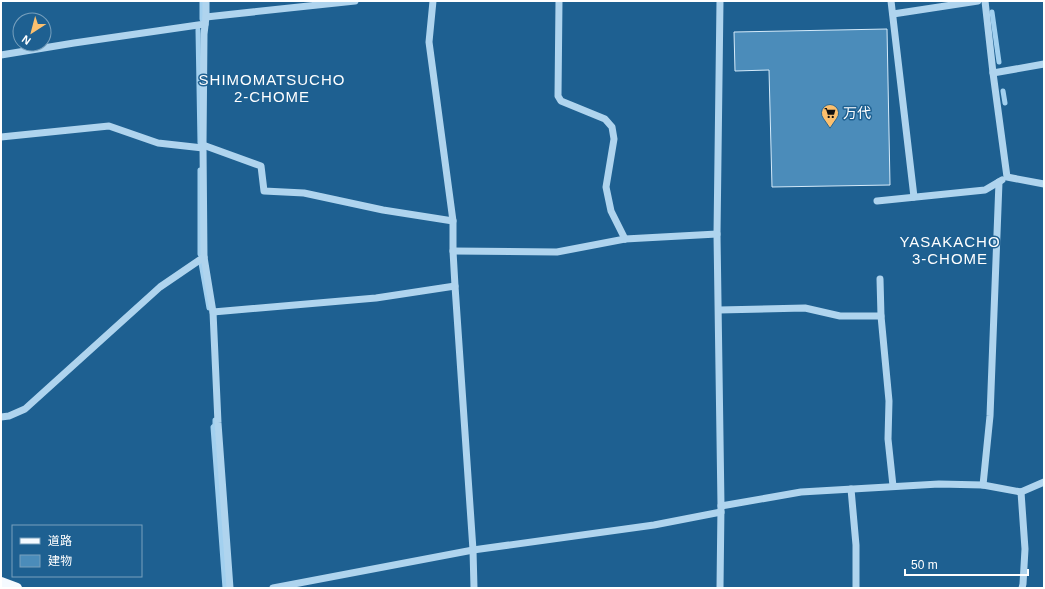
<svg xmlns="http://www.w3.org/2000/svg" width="1045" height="589" font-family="Helvetica,'Noto Sans JP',sans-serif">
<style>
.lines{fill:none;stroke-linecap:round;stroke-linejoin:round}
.stream{stroke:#a2d0ef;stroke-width:5}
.building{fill:#4b8cba;stroke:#d4eafa}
.minor{stroke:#afd4ee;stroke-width:7}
.major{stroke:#f5faff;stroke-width:10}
.labels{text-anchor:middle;stroke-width:3;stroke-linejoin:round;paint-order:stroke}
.poi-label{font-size:14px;fill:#fff;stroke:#1e6091;text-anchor:start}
.neighbourhood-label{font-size:15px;letter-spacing:1px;fill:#fff;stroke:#1e6091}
</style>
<rect width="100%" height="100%" fill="#1e6091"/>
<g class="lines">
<!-- stream -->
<g class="stream">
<path d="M202,1V19"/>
<path d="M992,12L999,62"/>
<path d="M198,30L200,143"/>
<path d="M1003,91L1005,103"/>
<path d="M200,170V254"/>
<path d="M201,263L209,308"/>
<path d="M215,420V425L213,427L225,588"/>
</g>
</g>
<!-- building -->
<path class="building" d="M887,29L890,185L772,187L769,70L735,71L734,32Z"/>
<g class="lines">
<!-- minor -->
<g class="minor">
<path d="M206,1V17L204,34L203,145L204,257L213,312L218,423L230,588"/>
<path d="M433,1L429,42L453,221V251L455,286L473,550L474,588"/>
<path d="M559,1L558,96L561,101L605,119L612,127L614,139L606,187L611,211L625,239"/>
<path d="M720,1L717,234L721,506L720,588"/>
<path d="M891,1L914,197"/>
<path d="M985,1L993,73L1007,177L1044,184"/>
<path d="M893,14L978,1"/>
<path d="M206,17L355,1"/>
<path d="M1,55L74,43L205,24"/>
<path d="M993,73L1044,64"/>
<path d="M1,137L109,126L158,143L203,148"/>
<path d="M203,145L261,166L264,191L304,193L383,210L453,221"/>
<path d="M877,201L985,190L1002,180"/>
<path d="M453,251L557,252L625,239L717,234"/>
<path d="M880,279L881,316L889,401L888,439L893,486"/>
<path d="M719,310L805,308L840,316H881"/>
<path d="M213,312L376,298L455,286"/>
<path d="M1,417L9,416L25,409L160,287L204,257"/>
<path d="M983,485L990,416L999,182"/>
<path d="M851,489L856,545V588"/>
<path d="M1021,492L1025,549L1023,584L1022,588"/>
<path d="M721,506L801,492L939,484L983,485L1021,492L1044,482"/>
<path d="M273,588L473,550L654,525L721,512"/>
</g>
<!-- major -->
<path class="major" d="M1,582L17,588"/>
</g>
<!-- icons -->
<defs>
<symbol id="supermarket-pin" viewBox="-11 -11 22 30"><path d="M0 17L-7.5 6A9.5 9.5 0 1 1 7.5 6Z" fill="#fcc06e" stroke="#1e6091"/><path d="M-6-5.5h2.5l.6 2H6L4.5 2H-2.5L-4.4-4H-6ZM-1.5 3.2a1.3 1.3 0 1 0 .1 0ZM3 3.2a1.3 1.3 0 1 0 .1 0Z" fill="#111"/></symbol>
</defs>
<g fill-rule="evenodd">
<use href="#supermarket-pin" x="820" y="103" width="20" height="27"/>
</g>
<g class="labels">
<!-- poi labels -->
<g class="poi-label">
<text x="843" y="118">万代</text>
</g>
<!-- neighbourhood labels -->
<g class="neighbourhood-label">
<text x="272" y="85">SHIMOMATSUCHO<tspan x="272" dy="17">2-CHOME</tspan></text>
<text x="950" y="247">YASAKACHO<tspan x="950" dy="17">3-CHOME</tspan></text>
</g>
</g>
<!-- border -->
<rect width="1045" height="589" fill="none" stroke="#ffffff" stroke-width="4"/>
<!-- legend -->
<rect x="12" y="525" width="130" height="52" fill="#1e6091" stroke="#78a0bd"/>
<rect x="20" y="538" width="20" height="6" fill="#f5faff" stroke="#78a0bd"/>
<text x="48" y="545" font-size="12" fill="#ffffff">道路</text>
<rect x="20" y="555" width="20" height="12" fill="#4b8cba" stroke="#78a0bd"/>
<text x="48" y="565" font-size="12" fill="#ffffff">建物</text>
<!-- north arrow -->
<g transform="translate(32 32) rotate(216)"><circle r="19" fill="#1e6091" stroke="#78a0bd"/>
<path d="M0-3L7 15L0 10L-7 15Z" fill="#fcc06e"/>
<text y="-6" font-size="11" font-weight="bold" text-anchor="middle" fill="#ffffff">N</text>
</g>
<!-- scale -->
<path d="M905 569v6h123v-6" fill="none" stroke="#ffffff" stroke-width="2"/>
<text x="911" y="569" font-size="12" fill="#ffffff" stroke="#1e6091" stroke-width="3" paint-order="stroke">50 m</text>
</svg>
